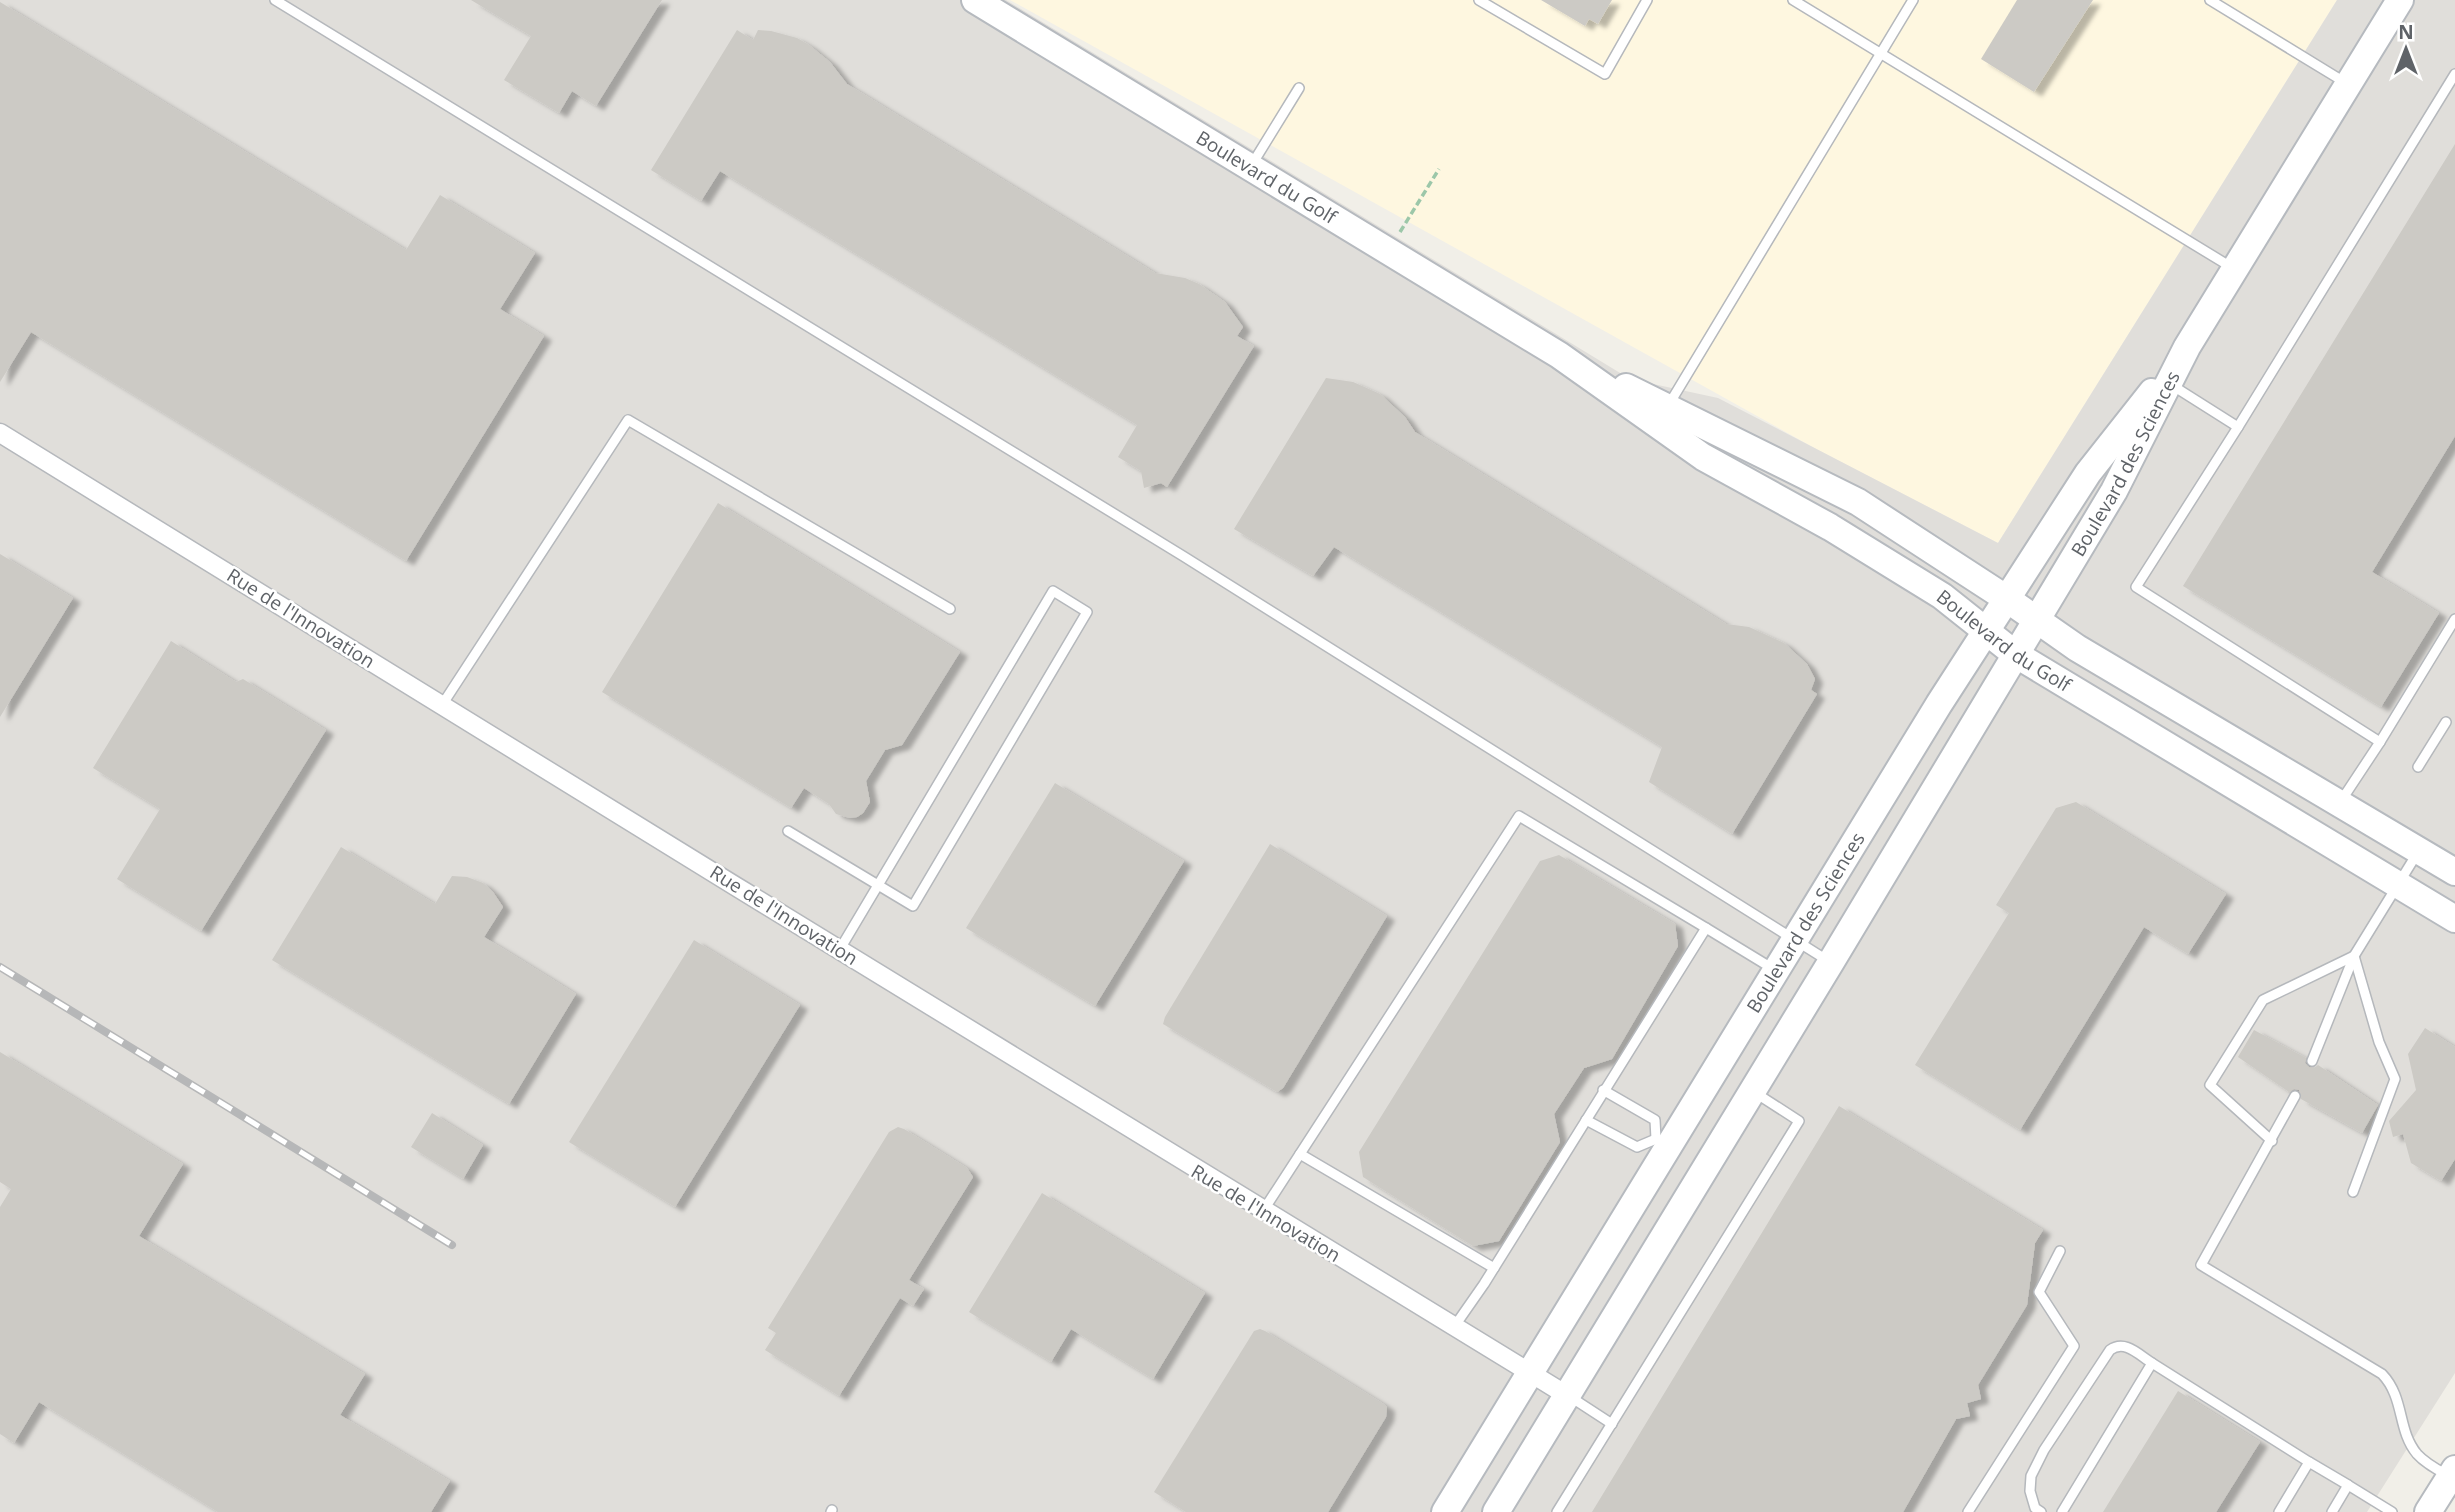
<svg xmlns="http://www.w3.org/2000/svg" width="2455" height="1512" font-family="'Open Sans',sans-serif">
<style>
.commercial{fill:#fef7e0}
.industrial{fill:#e0deda}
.building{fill:#cccac5;filter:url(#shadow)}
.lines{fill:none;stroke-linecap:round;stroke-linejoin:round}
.lane-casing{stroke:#b5b8bc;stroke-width:12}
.street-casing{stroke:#b5b8bc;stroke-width:21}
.secondary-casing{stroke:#b6babf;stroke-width:30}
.path{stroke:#9cc7a9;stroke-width:3.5;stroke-dasharray:7 3.5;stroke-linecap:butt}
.lane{stroke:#fff;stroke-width:9}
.street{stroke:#fff;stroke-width:18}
.secondary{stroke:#fff;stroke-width:26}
.rail-casing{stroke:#b6b7b8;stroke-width:8}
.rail{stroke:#fff;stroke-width:5;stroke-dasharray:16;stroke-linecap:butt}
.labels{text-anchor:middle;stroke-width:5;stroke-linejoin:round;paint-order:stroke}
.street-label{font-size:19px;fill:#5f6368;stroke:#fff}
</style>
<defs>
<filter id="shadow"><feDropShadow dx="8" dy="4.5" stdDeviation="2" flood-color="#0004"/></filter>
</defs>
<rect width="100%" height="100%" fill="#f1efe8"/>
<!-- commercial -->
<path class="commercial" d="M1010,0H2337L1998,543L1818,450Z"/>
<!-- industrial -->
<path class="industrial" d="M0,0H1006L1630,379L1718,398L1998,543L2337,0H2455V1373L2367,1512H0Z"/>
<!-- building -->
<g class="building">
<path d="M471,0H662L596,106L572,91L559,113L504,80L531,36Z"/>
<path d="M1541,0H1612L1598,24L1589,19L1585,26Z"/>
<path d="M2017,0H2093L2034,92L1981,59Z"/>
<path d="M0,2L406,250L440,195L535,253L500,309L544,336L406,561L31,332L0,382Z"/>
<path d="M737,30L753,40L758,30L771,31L797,38L809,45L830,62L847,84L1155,273L1185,278L1199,284L1225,302L1243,327L1237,336L1254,346L1167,487L1161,483L1144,488L1141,471L1118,457L1137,425L720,171L701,201L651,170Z"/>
<path d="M2455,144V436L2372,572L2439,613L2381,707L2183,586Z"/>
<path d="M1326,378L1353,382L1380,394L1405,417L1415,432L1726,624L1749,627L1784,643L1807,664L1815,679L1811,690L1817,694L1732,834L1649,782L1662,747L1334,547L1313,576L1234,529Z"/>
<path d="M718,503L960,652L902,745L885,750L866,781L870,802L863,813L857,817L850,818L836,814L829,804L804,788L791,808L602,692Z"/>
<path d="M0,554L73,598L0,717Z"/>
<path d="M171,641L236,682L243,679L326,730L201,931L117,879L160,809L93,768Z"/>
<path d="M1055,783L1184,861L1095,1006L966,928Z"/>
<path d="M2076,802L2226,894L2188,954L2144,927L2020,1130L1915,1065L2009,913L1996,905L2056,808Z"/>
<path d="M1270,844L1387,916L1283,1088L1277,1092L1163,1024L1165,1017Z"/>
<path d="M341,847L435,904L452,876L467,877L483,883L493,892L503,907L484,937L576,994L509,1104L272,960Z"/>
<path d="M1559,855L1675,924L1678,946L1612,1059L1584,1068L1554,1114L1560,1142L1499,1241L1473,1246L1363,1177L1359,1152L1540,861Z"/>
<path d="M694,940L800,1005L675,1207L569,1142Z"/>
<path d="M2425,1028L2455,1047V1159L2441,1181L2411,1163L2403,1134L2393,1137L2389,1121L2416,1090L2408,1054Z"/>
<path d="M2254,1030L2306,1058L2305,1063L2309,1067L2314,1068L2318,1065L2378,1105L2362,1133L2301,1099L2299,1090L2294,1089L2289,1092L2238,1057Z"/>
<path d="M0,1052L183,1164L139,1236L365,1374L340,1415L450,1481L431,1512H218L39,1402L14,1443L0,1434V1207L11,1189L0,1182Z"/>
<path d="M1839,1106L2043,1230L2035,1243L2027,1305L1978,1385L1981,1399L1967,1403L1970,1416L1956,1419L1903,1512H1592Z"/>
<path d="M432,1113L483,1145L463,1179L411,1147Z"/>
<path d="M898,1127L904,1129L967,1168L973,1177L909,1280L924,1289L913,1306L900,1298L839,1396L765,1350L776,1333L768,1328L889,1132Z"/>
<path d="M1042,1193L1205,1293L1153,1379L1071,1329L1051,1362L969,1312Z"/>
<path d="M1260,1329L1265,1331L1382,1403L1387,1407L1386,1417L1328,1512H1186L1154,1492L1254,1331Z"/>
<path d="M2178,1391L2260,1442L2216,1512H2103Z"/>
</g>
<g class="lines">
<defs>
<g id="lane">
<path d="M275,0L1183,556L1830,962"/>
<path d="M1479,0L1605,74L1647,0"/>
<path d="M1793,0L2231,267"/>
<path d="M2210,0L2346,83"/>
<path d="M1251,166L1299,88"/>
<path d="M2170,384L2238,427"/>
<path d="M1668,406L1913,0"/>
<path d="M442,705L628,420L950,609"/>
<path d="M2380,742L2136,587L2238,427L2455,74"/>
<path d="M2418,767L2446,722"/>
<path d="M2341,801L2380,742L2455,619"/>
<path d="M788,831L913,906L1087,612L1053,591L840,949"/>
<path d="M2312,1061L2354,956L2418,852"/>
<path d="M1603,1090L1655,1120L1656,1139"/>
<path d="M2295,1096L2201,1265L2382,1374C2405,1398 2397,1430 2417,1454C2426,1464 2438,1470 2449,1476"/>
<path d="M1586,1120L1637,1147L1656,1139"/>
<path d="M2272,1141L2210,1085L2263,1000L2354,956L2379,1042L2395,1079L2353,1192"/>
<path d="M1300,1154L1494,1268"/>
<path d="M1263,1211L1519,816L1706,928"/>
<path d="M1454,1327L1484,1284L1706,928L1775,970"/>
<path d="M1569,1396L1612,1424"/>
<path d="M831,1512L832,1510"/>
<path d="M1557,1512L1799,1121L1754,1092"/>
<path d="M1968,1512L2074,1346L2039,1292L2060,1251"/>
<path d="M2041,1512L2035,1508L2030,1491L2031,1476L2044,1450L2110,1350C2125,1339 2139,1355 2152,1363"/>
<path d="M2062,1512L2152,1363L2309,1462"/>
<path d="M2279,1512L2309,1462L2348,1485"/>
<path d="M2332,1512L2348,1485L2392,1512"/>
</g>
<path id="street" d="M0,433C523,754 1043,1078 1568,1396"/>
<g id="secondary">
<path id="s1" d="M975,0L1559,355L1703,457L1830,527L1942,596L2015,654L2455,919"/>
<path d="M1626,387L1858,502L2007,599L2077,648L2455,872"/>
<path id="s2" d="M1445,1512L1939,704L2088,473L2152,392"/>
<path id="s3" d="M1496,1512L1831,962L2114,491L2187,347L2400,0"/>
<path d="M2428,1512L2455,1469"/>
</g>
</defs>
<!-- lane casing -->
<use href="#lane" class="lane-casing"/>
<!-- street casing -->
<use href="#street" class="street-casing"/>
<!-- secondary casing -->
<use href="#secondary" class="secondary-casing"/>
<!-- path -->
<path class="path" d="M1400,232L1439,169"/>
<!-- lane -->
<use href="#lane" class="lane"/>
<!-- street -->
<use href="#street" class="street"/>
<!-- secondary -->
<use href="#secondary" class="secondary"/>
<defs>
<path id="rail" d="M0,967L452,1245"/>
</defs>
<!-- rail casing -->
<use href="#rail" class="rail-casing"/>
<!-- rail -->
<use href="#rail" class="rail"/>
</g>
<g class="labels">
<!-- street labels -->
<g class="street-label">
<text dy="7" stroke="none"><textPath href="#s1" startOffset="341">Boulevard du Golf</textPath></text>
<text dy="7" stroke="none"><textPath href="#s3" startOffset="1223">Boulevard des Sciences</textPath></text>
<text transform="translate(301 618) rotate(32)" y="7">Rue de l'Innovation</text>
<text dy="7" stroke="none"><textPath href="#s1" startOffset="1213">Boulevard du Golf</textPath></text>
<text transform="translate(784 915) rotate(32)" y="7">Rue de l'Innovation</text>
<text dy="7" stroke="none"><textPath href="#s2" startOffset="691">Boulevard des Sciences</textPath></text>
<text transform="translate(1266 1213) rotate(31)" y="7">Rue de l'Innovation</text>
</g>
</g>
<!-- north arrow -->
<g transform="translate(2406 49)" stroke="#ffffff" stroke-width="5" paint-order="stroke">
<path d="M0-5L12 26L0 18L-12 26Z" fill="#5f6368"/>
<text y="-10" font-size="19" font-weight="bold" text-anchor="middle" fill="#5f6368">N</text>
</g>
</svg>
